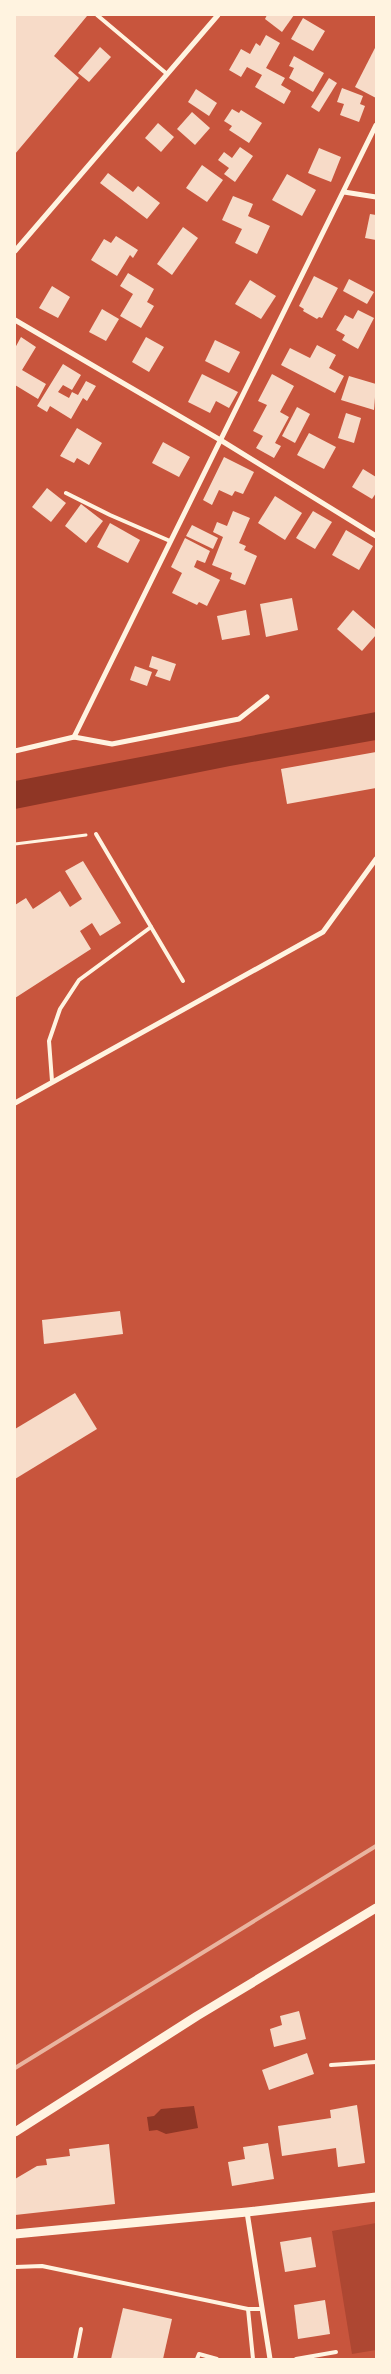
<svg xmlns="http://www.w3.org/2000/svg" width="391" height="2374" font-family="'Roboto Condensed',sans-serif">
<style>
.green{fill:#ae4732}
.water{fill:#8f3625}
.building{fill:#f7dbc8}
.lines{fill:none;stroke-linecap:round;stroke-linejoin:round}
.path{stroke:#fff3e0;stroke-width:3}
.service{stroke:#fff3e0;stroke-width:4}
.minor{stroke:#fff3e0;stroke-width:5}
.tertiary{stroke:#fff3e0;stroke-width:9}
.rail{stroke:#e9b49f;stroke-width:4}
</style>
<rect width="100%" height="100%" fill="#c8553d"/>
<!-- green -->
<path class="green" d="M376,2223V2350L352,2354L332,2231Z"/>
<!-- water -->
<g class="water">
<path d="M376,712V740L230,766L15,809V781Z"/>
<path d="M194,2106L198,2128L166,2134L157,2130L149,2131L147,2117L154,2116L161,2109Z"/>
</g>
<!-- building -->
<g class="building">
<path d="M15,15L87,16L54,56L79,78L15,154Z"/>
<path d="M267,15H294L282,32L265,19Z"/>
<path d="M303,18L325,31L313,51L291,39Z"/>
<path d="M266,35L280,43L266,68L285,78L281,85L291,91L284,104L255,87L262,75L247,67L241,77L229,70L241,49L250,54L256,43L260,46Z"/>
<path d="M376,46V98L355,87Z"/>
<path d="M100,47L111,57L89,82L78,73Z"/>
<path d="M294,56L324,73L313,92L289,78L294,68L289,66Z"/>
<path d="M329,78L337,83L319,112L311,107Z"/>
<path d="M342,88L363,96L360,104L365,106L359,122L340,115L344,104L337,102Z"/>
<path d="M196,89L217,103L209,116L188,102Z"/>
<path d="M232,109L239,113L241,110L262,123L249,143L229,130L232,126L224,121Z"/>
<path d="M192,112L210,128L195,145L177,129Z"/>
<path d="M158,123L174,137L161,152L145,138Z"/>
<path d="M240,147L253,156L235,182L224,174L229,168L218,160L224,152L232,158Z"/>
<path d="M319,148L341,157L331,182L308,173Z"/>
<path d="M202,165L223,180L207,202L186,188Z"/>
<path d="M108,173L133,192L138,186L160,203L147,219L100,183Z"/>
<path d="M287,174L316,190L302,216L272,200Z"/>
<path d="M233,196L253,204L248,216L270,226L257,254L235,243L242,229L222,220Z"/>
<path d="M370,214L376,215V240L365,238Z"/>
<path d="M183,227L198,238L172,275L157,264Z"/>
<path d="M116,236L138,250L133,258L130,255L117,276L91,260L104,239L111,243Z"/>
<path d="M128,273L154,289L147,302L154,306L141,328L120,316L133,294L120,286Z"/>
<path d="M314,276L338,288L322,318L319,317L317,319L303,311L304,309L299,306Z"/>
<path d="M349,279L374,292L367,304L343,291Z"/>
<path d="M250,280L276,296L261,319L235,304Z"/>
<path d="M52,286L70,297L58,318L39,308Z"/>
<path d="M102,309L119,319L106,341L89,332Z"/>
<path d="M358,310L374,318L358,349L342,340L345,335L336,330L345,315L353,319Z"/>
<path d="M21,337L36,347L22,370L46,384L38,399L15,385V348Z"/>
<path d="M146,337L164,347L149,372L132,362Z"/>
<path d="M215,340L240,352L229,373L205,361Z"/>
<path d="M317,345L336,355L329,368L344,376L335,393L281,365L290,348L310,358Z"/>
<path d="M63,364L81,375L72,390L63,385L58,392L69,398L72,392L78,395L86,381L96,386L87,401L83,398L71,419L50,406L47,412L37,406Z"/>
<path d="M202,374L238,392L229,408L216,401L210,413L188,402Z"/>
<path d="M272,374L294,386L280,412L289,417L275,443L281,446L274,458L256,448L263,436L253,431L267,405L258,401Z"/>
<path d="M349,376L376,384L374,410L341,400Z"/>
<path d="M297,407L310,414L295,443L282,436Z"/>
<path d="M346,413L361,418L354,443L338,438Z"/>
<path d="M77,428L102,443L89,465L77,458L74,463L60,456Z"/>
<path d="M309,433L336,447L324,469L297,455Z"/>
<path d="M163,442L190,457L179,477L152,463Z"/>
<path d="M224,457L254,472L243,494L235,491L232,496L219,490L212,505L203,500Z"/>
<path d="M363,469L376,477V493L372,499L352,487Z"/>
<path d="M47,488L66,503L51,522L32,507Z"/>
<path d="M275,496L302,513L285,540L258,523Z"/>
<path d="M81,504L103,521L86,543L65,526Z"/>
<path d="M233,511L250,518L239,543L246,546L244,550L257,556L245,585L230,579L232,573L212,565L223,537L213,532L217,522L227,526Z"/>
<path d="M313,511L332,522L315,549L296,538Z"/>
<path d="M110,523L140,540L128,563L97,547Z"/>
<path d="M192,525L218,538L213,549L186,536Z"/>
<path d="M346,530L373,546L359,570L332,555Z"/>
<path d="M185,538L210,551L205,563L197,560L194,567L220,580L207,606L199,602L197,605L172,593L182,573L171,567Z"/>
<path d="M292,598L298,630L266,637L260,604Z"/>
<path d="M246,610L250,635L222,640L217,616Z"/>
<path d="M353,610L376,630V635L362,651L337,629Z"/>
<path d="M152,656L176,664L170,681L155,676L158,670L149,667Z"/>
<path d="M135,666L152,672L147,686L130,680Z"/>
<path d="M376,752V788L287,804L281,769Z"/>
<path d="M83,861L121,923L100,936L92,923L80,931L91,949L15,998V905L26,898L33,909L60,891L70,907L82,899L65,871Z"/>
<path d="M120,1311L123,1334L44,1344L42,1320Z"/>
<path d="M75,1393L97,1429L15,1479V1429Z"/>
<path d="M299,2011L306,2039L274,2047L270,2029L282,2025L280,2016Z"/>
<path d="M307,2053L314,2074L269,2090L262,2070Z"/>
<path d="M357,2105L365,2163L338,2167L336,2148L282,2156L278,2126L331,2118L330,2110Z"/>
<path d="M268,2143L274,2179L232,2186L228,2162L245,2159L243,2147Z"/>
<path d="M109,2144L115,2204L15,2215V2179L37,2166L47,2165L46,2159L70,2156L69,2149Z"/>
<path d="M311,2237L316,2267L285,2272L280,2242Z"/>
<path d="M325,2300L330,2334L298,2339L294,2305Z"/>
<path d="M123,2308L172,2319L163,2359H111Z"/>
</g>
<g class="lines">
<!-- path -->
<path class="path" d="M15,844L86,835"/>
<!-- service -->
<g class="service">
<path d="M97,15L167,74"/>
<path d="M66,493L110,515L170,541"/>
<path d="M96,834L183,981"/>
<path d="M52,1081L49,1041L60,1009L79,980L151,927"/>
<path d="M331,2065L376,2062"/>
<path d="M15,2267L42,2266L248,2309H262"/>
<path d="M248,2309L253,2359"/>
<path d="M75,2359L81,2329"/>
<path d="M197,2359L199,2354L217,2359"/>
<path d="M296,2359L336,2352"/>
</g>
<!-- minor -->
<g class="minor">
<path d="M344,192L376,197"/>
<path d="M15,251L218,15"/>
<path d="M15,320L222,441L376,536"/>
<path d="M74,737L376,125"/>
<path d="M15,751L74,737L112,744L239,719L267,697"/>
<path d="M15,1103L323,932L376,859"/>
<path d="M247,2212L270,2359"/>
</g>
<!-- tertiary -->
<g class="tertiary">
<path d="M15,2132L197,2016L376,1908"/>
<path d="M15,2234L247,2212L376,2197"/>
</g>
<!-- rail -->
<path class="rail" d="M15,2068L376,1846"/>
</g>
<!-- border -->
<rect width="391" height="2374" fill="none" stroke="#fff3e0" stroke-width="32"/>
</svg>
